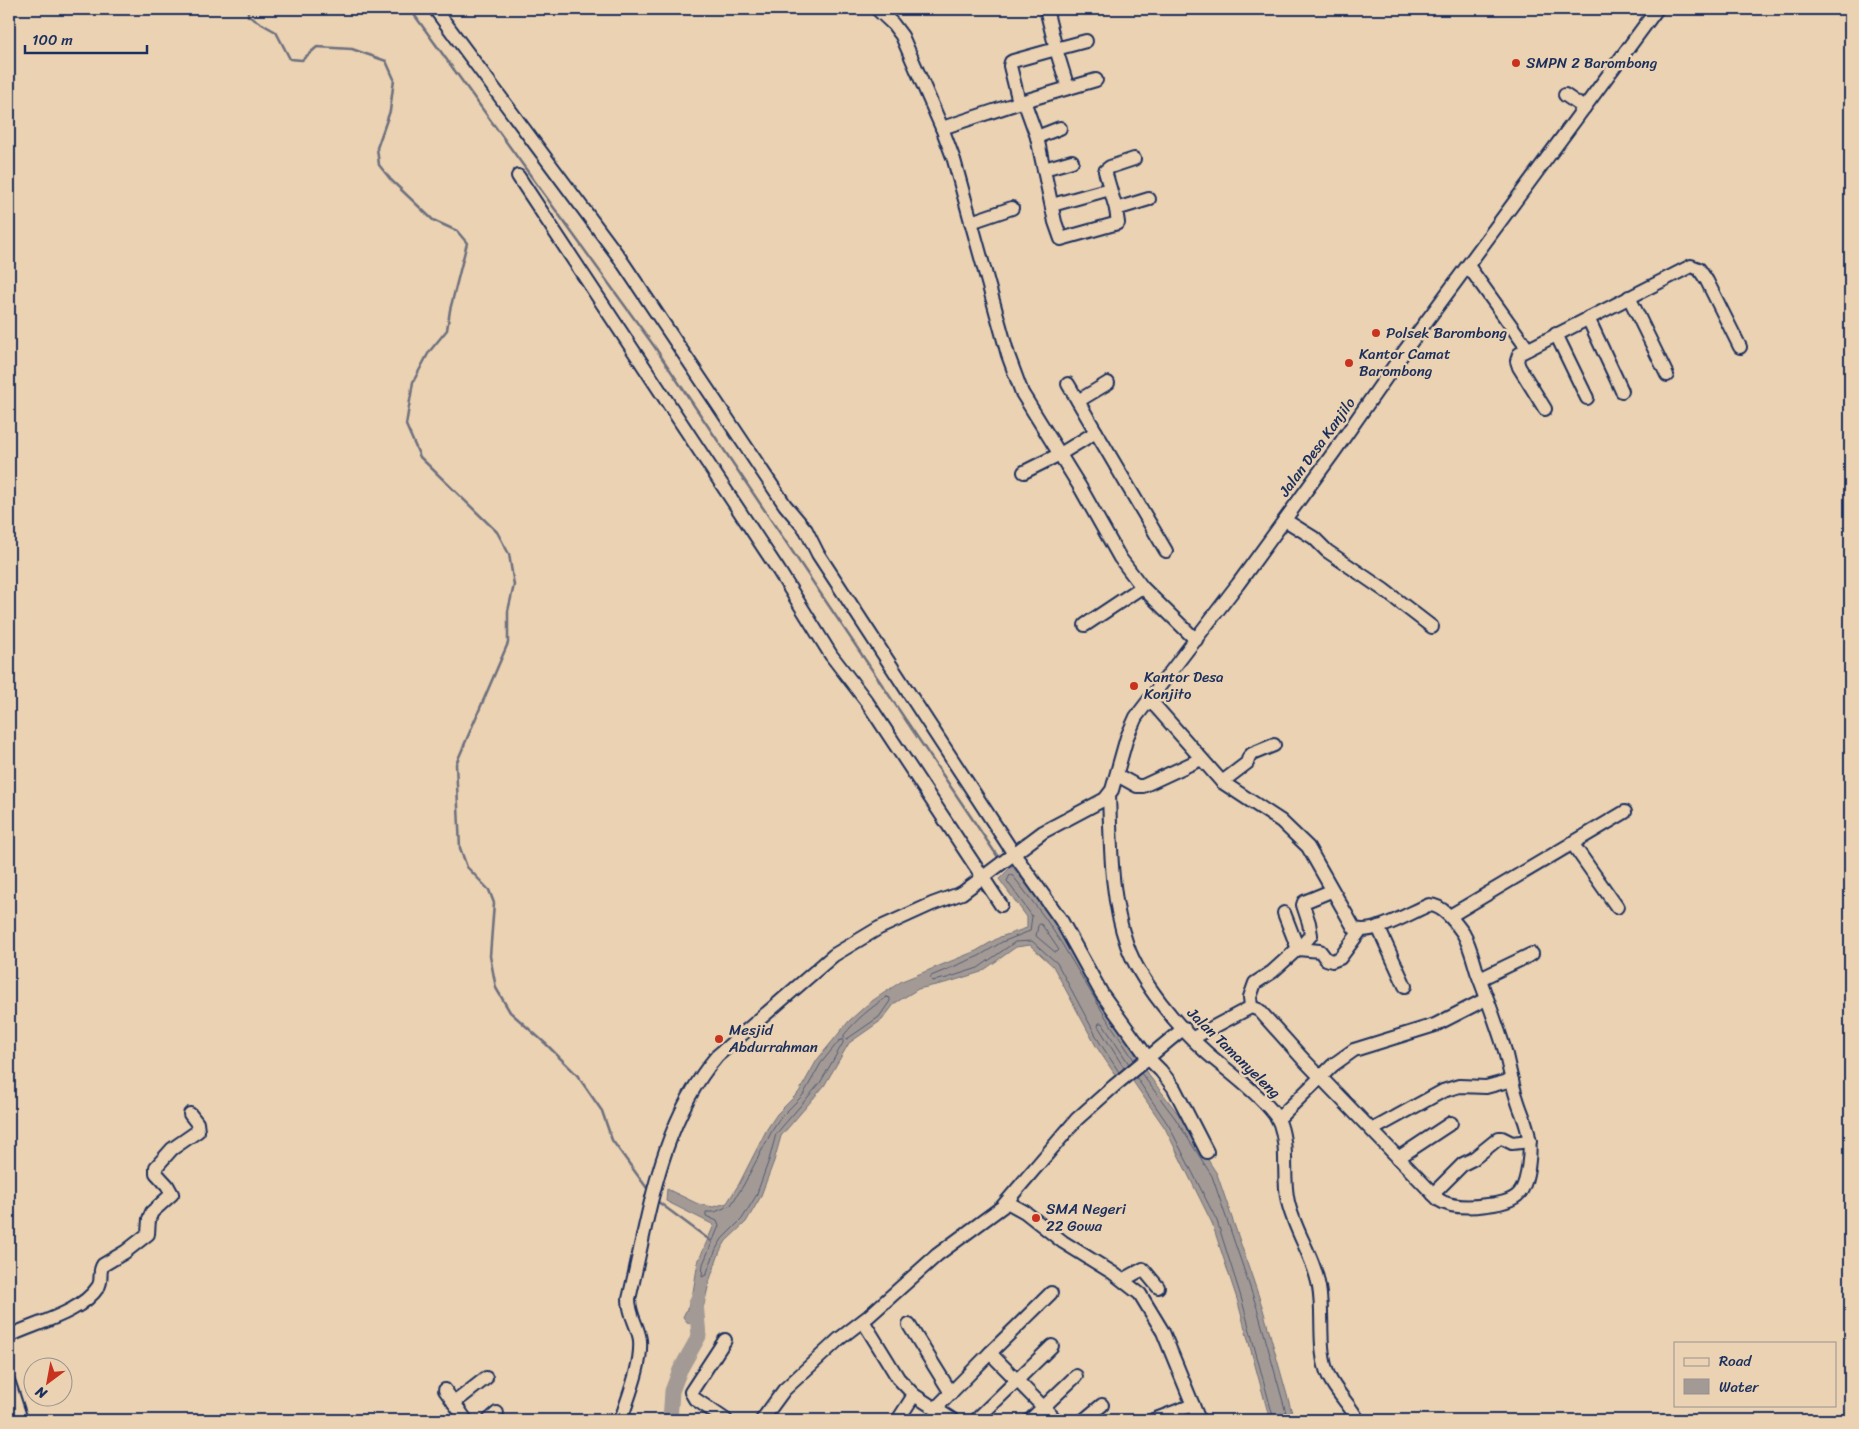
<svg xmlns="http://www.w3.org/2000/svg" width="1859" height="1429" font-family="Sriracha,sans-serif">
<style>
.water{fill:#a39a95;stroke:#6d6f7f}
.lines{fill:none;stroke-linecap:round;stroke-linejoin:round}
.shore{stroke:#515a74;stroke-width:1}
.stream{stroke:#6d6f7f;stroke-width:2.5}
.river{stroke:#a39a95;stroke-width:15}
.minor-casing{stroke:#1b2f5e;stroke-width:16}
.minor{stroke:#ead2b2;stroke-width:12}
.poi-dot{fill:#c8321e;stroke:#ead2b2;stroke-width:2}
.labels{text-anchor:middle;stroke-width:5;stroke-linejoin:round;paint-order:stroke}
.poi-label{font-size:15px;fill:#1b2f5e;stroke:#ead2b2;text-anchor:start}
.street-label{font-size:15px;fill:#1b2f5e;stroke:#ead2b2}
</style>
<rect width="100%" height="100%" fill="#ead2b2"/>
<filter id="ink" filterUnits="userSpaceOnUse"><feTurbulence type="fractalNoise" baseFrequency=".02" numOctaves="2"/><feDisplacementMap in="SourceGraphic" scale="10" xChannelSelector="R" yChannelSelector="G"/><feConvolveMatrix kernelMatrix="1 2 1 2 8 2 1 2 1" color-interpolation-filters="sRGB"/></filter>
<g filter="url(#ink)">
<!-- water -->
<path class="water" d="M1012,866L1049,915L1147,1073L1179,1115L1217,1174L1262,1306L1294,1420H1270L1237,1299L1212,1223L1165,1128L1132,1080L1120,1082L1096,1046L1053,966L1030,945L1016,947L981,972L949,982L918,989L895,1003L882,1020L849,1043L824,1086L781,1136L774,1161L760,1198L746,1222L726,1241L720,1251L710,1279L702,1313L689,1324L683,1317L692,1298L698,1262L714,1225L666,1201L667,1189L698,1204L713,1207L727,1203L739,1184L767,1129L777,1114L799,1092L817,1060L849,1021L869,1003L902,981L976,951L1000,937L1027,928V917L999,879Z"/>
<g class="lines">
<!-- shore -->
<g class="shore">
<path d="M1040,924L1042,925L1057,947L1059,950L1057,952H1055L1036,936L1038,926Z"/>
<path d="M887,997L890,998V1001L879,1017L847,1039L844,1038V1035C856,1020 870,1008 887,997Z"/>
<path d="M843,1040V1043L820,1083L776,1134L769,1160L756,1196L742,1219L722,1239L716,1249L706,1275L702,1277L703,1264L719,1226L717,1221L706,1216V1212H715L731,1205L743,1186L772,1131L781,1117L803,1095L821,1063L839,1041Z"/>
<path d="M1124,1068L1098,1026L1099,1023H1102L1129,1064"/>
<path d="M1119,1072L1100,1043L1057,963L1032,941L1015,942L978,968L947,978L932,981L930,979L931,976L979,956L1002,942L1030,931L1032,916L1007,881L1010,875L1013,876L1045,918L1062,944L1105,1016L1134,1060"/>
<path d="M1141,1073L1175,1118L1212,1176L1257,1308L1288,1420"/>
<path d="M1136,1077L1169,1126L1217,1221L1241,1297L1274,1420"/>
</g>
<!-- stream -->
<g class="stream">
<path d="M248,9V16L276,32L290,59L302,60L317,47L352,49L386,61L394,79L390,111L377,148L379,165L391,180L433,220L457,231L467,243L450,310L447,330L429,352L413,382L406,425L420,457L497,532L509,554L514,585L508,611V643L456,764L460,848L467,867L489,890L494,903L490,956L496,988L510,1012L546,1044L577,1075L602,1111L612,1140L649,1191"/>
<path d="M410,9L654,346L1000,860"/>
<path d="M657,1201L711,1241"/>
</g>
<!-- river -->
<path class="river" d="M670,1420L672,1391L680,1370L699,1336L696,1303L699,1296"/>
<defs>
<g id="minor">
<path d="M435,9L619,257L785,505L806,530L818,554L1014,854L1061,920L1102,994L1148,1058L1161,1071L1174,1088L1207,1152"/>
<path d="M877,9L893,24L902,36L942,128L954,160L1008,355L1022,393L1080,487L1120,558L1142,587L1196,640"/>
<path d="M1047,13L1056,49L1086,41"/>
<path d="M1565,95L1584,108"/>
<path d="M1024,101L1096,80"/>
<path d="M1019,102L1010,66L1011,62L1013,61L1056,49L1068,88"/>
<path d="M942,128L1024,101L1037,137L1055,222L1061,239L1118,223L1116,209L1105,171L1110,167L1134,159"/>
<path d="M1037,137L1060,128"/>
<path d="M1044,169L1072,161"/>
<path d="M518,176L779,571L831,655L867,702L1001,905"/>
<path d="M1052,205L1110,189"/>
<path d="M1116,209L1149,199"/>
<path d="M971,222L1012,208"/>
<path d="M1469,267L1527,348"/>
<path d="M1629,297L1667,375"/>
<path d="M1588,318L1622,391"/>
<path d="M1556,334L1587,398"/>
<path d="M1068,384L1096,432"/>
<path d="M1078,401L1108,383"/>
<path d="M1545,409L1519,367L1517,361L1519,354L1691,266L1699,269L1707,281L1740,347"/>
<path d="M1024,472L1060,454L1096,432L1166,551"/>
<path d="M1285,520L1314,538L1327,551L1384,590L1432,627"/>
<path d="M1085,625L1142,587"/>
<path d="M1150,700L1222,782L1281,821L1308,847L1354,928C1371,937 1411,912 1429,905C1443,905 1455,922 1463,933C1470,945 1473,959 1477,972C1487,998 1497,1025 1505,1051C1509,1067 1512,1084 1517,1099C1521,1113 1528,1125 1529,1139C1531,1152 1528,1180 1521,1191C1515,1201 1497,1204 1487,1205C1473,1207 1451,1208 1439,1200L1303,1059L1259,1010L1251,1007L1193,1038"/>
<path d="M1117,775L1137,786H1143L1201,759"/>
<path d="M1222,782L1247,763L1249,757L1252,754L1274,745"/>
<path d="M1109,795C1111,845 1110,897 1127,945C1140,982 1178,1027 1207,1053C1225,1069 1272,1103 1280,1124C1289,1149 1282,1176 1288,1202C1295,1232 1314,1257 1319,1287C1324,1314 1317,1352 1329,1377C1336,1392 1350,1405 1358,1420"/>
<path d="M1572,843L1617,907"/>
<path d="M1284,913L1298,949"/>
<path d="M1450,916L1625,812"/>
<path d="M1378,927L1405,986"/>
<path d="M1298,949L1320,951L1326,959L1332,961L1340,958L1360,931"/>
<path d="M1480,979L1532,954"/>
<path d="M1251,1007L1250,997L1255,983L1272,972L1304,943L1311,935L1309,923L1303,905L1304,902L1331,891"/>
<path d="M1278,1119L1333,1065L1354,1050L1435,1025L1486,999"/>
<path d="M1372,1130L1443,1091L1459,1086L1486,1087L1512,1080"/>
<path d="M1398,1158L1451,1123"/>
<path d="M1433,1194L1463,1164L1473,1159L1499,1138H1502L1512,1143L1530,1141"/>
<path d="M1007,1202L1025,1212L1063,1242L1113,1273L1140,1294L1163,1332L1199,1420"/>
<path d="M1123,1280L1143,1269L1158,1287"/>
<path d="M863,1321L898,1378L914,1395L953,1420"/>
<path d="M909,1325L951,1393"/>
<path d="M9,1336C36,1323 81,1313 98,1287C103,1280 98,1272 103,1265L125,1252L148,1234L149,1219L152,1212L172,1194L167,1185L156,1173V1167L172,1149L198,1131L197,1123L190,1114"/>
<path d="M725,1340L691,1392L695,1399L726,1420"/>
<path d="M990,1353L1051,1293"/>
<path d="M9,1383L21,1420"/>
<path d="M445,1390L466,1420"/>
<path d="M454,1403L486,1378"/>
<path d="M935,1409L990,1353L1056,1420"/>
<path d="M489,1420L497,1413"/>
<path d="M621,1420C628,1397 642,1365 640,1340C638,1325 629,1316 629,1299C649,1216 660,1123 717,1056L834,955L879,928L932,904L962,893L1043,832L1105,799L1112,790L1127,737L1136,717L1238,584L1334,452L1406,349L1657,9"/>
<path d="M762,1420L784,1390L839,1339L869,1316L937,1255L1002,1207L1077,1119L1114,1086L1184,1028"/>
<path d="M898,1420L914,1395"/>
<path d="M976,1420L1052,1346"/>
<path d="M1030,1420L1076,1376"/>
<path d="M1084,1420L1102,1405"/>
<path d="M1153,1420L1193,1405"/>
</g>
</defs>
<!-- minor casing -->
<use href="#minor" class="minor-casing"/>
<!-- minor -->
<use href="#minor" class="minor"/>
</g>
</g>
<!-- markers -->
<g class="poi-dot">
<circle cx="1516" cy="63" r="5"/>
<circle cx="1376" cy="333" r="5"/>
<circle cx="1349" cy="363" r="5"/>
<circle cx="1134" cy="686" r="5"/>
<circle cx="719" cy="1039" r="5"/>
<circle cx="1036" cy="1218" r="5"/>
</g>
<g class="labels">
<!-- poi labels -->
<g class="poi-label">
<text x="1526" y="68">SMPN 2 Barombong</text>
<text x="1386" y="338">Polsek Barombong</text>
<text x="1359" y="359">Kantor Camat<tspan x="1359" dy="17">Barombong</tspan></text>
<text x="1144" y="682">Kantor Desa<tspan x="1144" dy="17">Konjito</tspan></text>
<text x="729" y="1035">Mesjid<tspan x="729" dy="17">Abdurrahman</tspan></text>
<text x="1046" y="1214">SMA Negeri<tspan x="1046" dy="17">22 Gowa</tspan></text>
</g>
<!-- street labels -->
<g class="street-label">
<text transform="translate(1317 447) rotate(-54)" y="5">Jalan Desa Kanjilo</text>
<text transform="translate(1234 1053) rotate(44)" y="5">Jalan Tamanyeleng</text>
</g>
</g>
<!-- margin -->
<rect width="1859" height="1429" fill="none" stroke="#ead2b2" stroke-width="30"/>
<rect x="15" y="15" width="1829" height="1399" fill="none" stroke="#1b2f5e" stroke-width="2" filter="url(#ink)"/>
<!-- legend -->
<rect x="1674" y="1342" width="162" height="65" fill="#ead2b2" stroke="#979190"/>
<rect x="1684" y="1358" width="25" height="8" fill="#ead2b2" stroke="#979190"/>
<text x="1719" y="1366" font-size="15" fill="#1b2f5e">Road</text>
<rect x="1684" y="1379" width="25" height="15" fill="#a39a95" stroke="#979190"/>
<text x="1719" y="1392" font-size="15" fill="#1b2f5e">Water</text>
<!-- north arrow -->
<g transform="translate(48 1382) rotate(212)"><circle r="24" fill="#ead2b2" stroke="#979190"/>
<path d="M0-4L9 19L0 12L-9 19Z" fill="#c8321e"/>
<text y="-8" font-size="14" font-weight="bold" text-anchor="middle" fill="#1b2f5e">N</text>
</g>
<!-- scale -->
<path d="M25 45v8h122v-8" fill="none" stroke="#1b2f5e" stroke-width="2.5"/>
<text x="32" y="45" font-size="15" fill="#1b2f5e" stroke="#ead2b2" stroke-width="4" paint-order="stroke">100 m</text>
</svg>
